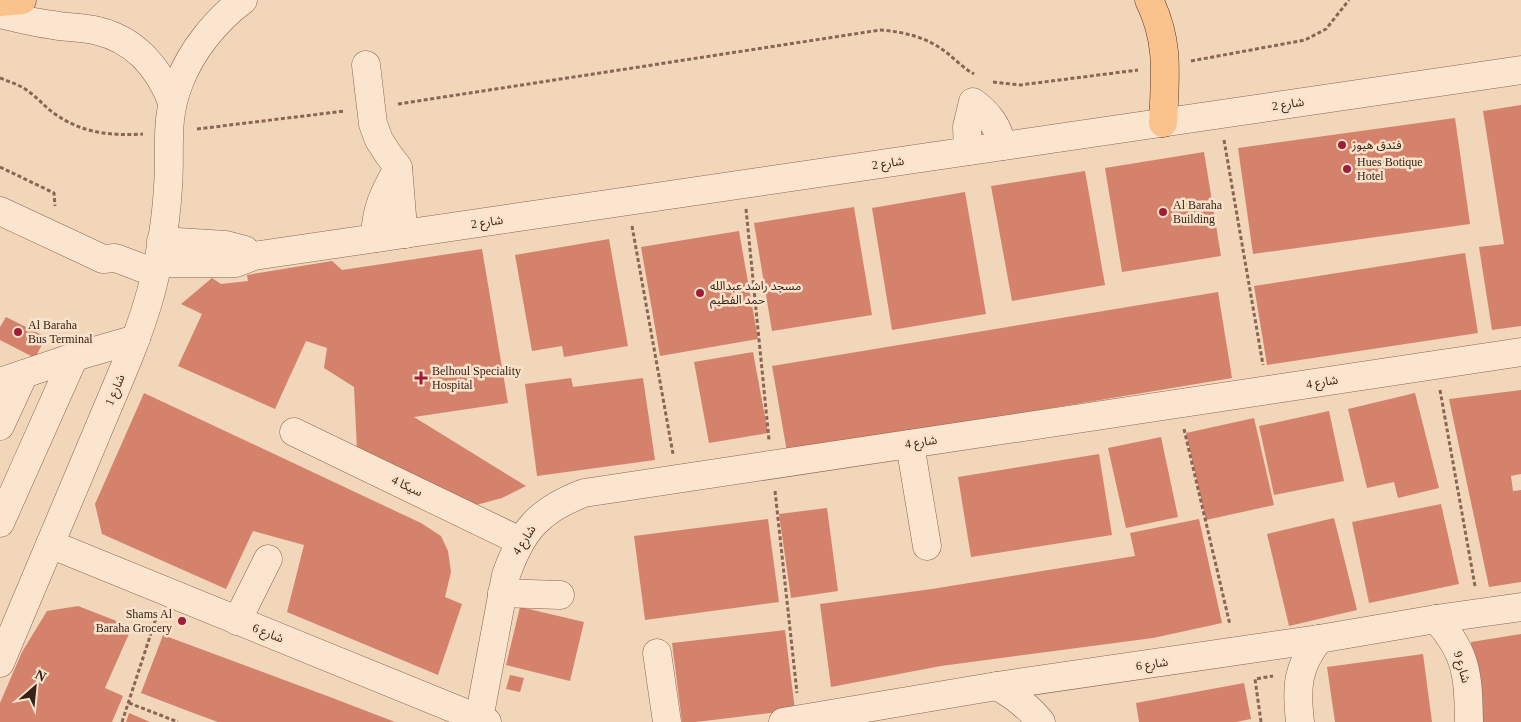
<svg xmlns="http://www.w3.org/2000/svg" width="1521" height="722" font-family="'Times New Roman','Noto Sans Arabic',serif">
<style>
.building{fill:#d4826c}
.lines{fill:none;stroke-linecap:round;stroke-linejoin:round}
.minor-casing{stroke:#8a6553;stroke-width:29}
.major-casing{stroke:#573428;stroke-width:29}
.path{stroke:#8a6553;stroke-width:3;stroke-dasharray:4 2.5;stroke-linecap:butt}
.minor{stroke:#fce5ce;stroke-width:28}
.major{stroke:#fac28c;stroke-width:28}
.poi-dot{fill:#9f1d39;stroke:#f9e2ca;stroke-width:2}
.labels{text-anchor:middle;stroke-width:5;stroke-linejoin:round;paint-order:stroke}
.street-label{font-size:12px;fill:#372219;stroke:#f9e2ca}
.poi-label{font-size:12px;fill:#372219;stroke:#f9e2ca;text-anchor:start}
</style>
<rect width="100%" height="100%" fill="#f2d6ba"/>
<!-- building -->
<g class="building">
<path d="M1521,105V326L1492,330L1479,247L1504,244L1483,111Z"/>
<path d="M1455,118L1470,224L1253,254L1238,148Z"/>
<path d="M1204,152L1221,256L1122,272L1105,168Z"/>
<path d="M1085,171L1105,285L1012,301L991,186Z"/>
<path d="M965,192L986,314L892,330L872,208Z"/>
<path d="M854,207L872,315L772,331L754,223Z"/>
<path d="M739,231L758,339L660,356L641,247Z"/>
<path d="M609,239L628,346L564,357L562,346L532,351L515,255Z"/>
<path d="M482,249L508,403L414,417L526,486L502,498L476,505L357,450L354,387L324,368L327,348L306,341L275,409L178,366L202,314L181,304L212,278L221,284L248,281L247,275L332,261L342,270Z"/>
<path d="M1465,253L1478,333L1267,365L1254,286Z"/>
<path d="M1218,292L1232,378L787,452L772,366Z"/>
<path d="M6,317L46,337L35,358L0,340V327Z"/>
<path d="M753,352L768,433L709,443L694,362Z"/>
<path d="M571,378L573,387L643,378L655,460L537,476L525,384Z"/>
<path d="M1521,390V474L1511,476L1513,491L1521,490V582L1489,587L1449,399Z"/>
<path d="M144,393L421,523L441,536L448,551L451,572L445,597L462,604L438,675L287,612L304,545L253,531L226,589L102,534L95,504Z"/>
<path d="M1415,393L1439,488L1398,498L1394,482L1367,488L1348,409Z"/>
<path d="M1329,411L1344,481L1274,495L1259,426Z"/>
<path d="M1254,418L1274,505L1206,520L1186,433Z"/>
<path d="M1161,437L1178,517L1126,528L1108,448Z"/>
<path d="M1099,454L1112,535L971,557L958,477Z"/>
<path d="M1441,504L1459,584L1369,603L1352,522Z"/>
<path d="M827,508L838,591L791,598L779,514Z"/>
<path d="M1334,518L1357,610L1289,626L1267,534Z"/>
<path d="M768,519L779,602L645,620L634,536Z"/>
<path d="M1199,519L1222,623L1153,638L941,666L831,687L820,604L932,589L1135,556L1130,533Z"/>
<path d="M78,606L132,627L105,688L123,696L112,722H0V703L22,652L47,611Z"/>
<path d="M520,607L584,622L570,681L506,665Z"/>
<path d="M785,630L795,710L696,722H682L672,643Z"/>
<path d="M1521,634V722H1478L1471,642Z"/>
<path d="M163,635L330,697L395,722H218L196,714L141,693Z"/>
<path d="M1423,654L1432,722H1335L1327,667Z"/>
<path d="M510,675L524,678L520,692L506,689Z"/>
<path d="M1244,683L1251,719L1236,722H1139L1136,703Z"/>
<path d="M129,713L150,722H126Z"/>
</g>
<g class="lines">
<defs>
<g id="minor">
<path d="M0,14C17,18 35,23 53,25C68,28 83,27 98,31C135,40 159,68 172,102"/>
<path d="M366,65L373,124L379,140L388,154L398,167L402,216L405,234"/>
<path d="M968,151L967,127L973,102C989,114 998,126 1002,146"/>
<path d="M0,211L103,259L115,258L121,260L155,273"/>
<path d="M375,238C376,208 384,193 398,168"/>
<path d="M161,241L226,245L245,250"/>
<path d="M157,263H236L254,256L1521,70"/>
<path d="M0,382L74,357L136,339"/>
<path d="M0,426L24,374"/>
<path d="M294,432L520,541"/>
<path d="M910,444L927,546"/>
<path d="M0,523L74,357"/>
<path d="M50,544L487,722"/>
<path d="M502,593L560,595"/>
<path d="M1436,619C1468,654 1468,677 1469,722"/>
<path d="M237,621L268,559"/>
<path d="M657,653L667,722"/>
<path d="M0,663C31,588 63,514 94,440C114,391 137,343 151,292C160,258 166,222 168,187C171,148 164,121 179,83C191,51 216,20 243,0"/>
<path d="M997,686C1015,696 1028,706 1041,722"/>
<path d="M479,719L506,575C522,530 539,510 584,493L1521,352"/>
<path d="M783,722L997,686L1319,639L1436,619L1521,607"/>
<path d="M1300,722C1296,688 1297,667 1319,639"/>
</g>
<g id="major">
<path d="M1149,0C1170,42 1165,77 1163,123"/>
<path d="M0,2L22,0"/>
</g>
</defs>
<!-- minor casing -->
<use href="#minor" class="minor-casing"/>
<!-- major casing -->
<use href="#major" class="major-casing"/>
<!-- path -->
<g class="path">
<path d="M1191,61L1305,40L1326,29L1349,0"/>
<path d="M0,78C10,82 20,85 28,91C38,98 45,107 55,114C82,133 111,136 143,134"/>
<path d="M993,82L1020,85L1138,70"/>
<path d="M398,104L880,30C905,32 926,37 946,52C955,59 963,68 974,74"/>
<path d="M197,129L345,111"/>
<path d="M1224,140L1263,365"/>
<path d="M0,167L54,193L55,206"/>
<path d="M746,209L769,440"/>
<path d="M632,226L673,454"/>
<path d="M1440,390L1475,586"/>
<path d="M1184,429L1230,625"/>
<path d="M775,491L797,693"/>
<path d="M129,703L178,722"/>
<path d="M122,722L157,615"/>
<path d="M1261,722L1255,679L1273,676"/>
</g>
<!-- minor -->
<use href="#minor" class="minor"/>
<!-- major -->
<use href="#major" class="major"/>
</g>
<!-- markers -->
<g class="poi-dot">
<circle cx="1342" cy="145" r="5"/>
<circle cx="1347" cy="169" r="5"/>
<circle cx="1163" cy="212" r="5"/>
<circle cx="700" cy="293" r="5"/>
<circle cx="18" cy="332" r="5"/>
<path d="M418.5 370.5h5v5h5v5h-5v5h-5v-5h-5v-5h5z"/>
<circle cx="182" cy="621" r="5"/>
</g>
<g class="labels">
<!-- street labels -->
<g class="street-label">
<text transform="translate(1288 104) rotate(-8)" y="4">شارع 2</text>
<text transform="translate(888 163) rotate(-8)" y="4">شارع 2</text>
<text transform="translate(487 222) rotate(-8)" y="4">شارع 2</text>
<text transform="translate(1322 382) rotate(-9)" y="4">شارع 4</text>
<text transform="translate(115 390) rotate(-67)" y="4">شارع 1</text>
<text transform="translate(921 442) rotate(-8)" y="4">شارع 4</text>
<text transform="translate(407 486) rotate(26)" y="4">4 سيكا</text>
<text transform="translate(524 540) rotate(-57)" y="4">شارع 4</text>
<text transform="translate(268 633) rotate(22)" y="4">شارع 6</text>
<text transform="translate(1152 664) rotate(-8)" y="4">شارع 6</text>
<text transform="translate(1462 667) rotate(74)" y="4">شارع 9</text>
</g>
<!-- poi labels -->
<g class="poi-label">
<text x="1352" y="149">فندق هيوز</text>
<text x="1357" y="166">Hues Botique<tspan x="1357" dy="14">Hotel</tspan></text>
<text x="1173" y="209">Al Baraha<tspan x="1173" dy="14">Building</tspan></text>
<text x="710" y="290">مسجد راشد عبدالله<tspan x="710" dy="14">حمد الفطيم</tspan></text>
<text x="28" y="329">Al Baraha<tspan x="28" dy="14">Bus Terminal</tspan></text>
<text x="432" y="375">Belhoul Speciality<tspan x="432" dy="14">Hospital</tspan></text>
<text x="172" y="618" text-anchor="end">Shams Al<tspan x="172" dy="14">Baraha Grocery</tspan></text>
</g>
</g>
<!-- north arrow -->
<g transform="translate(35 687) rotate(27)" stroke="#f9e2ca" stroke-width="4" paint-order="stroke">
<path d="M0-4L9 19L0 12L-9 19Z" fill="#372219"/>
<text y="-8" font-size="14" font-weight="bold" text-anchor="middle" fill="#372219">N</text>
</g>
</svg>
